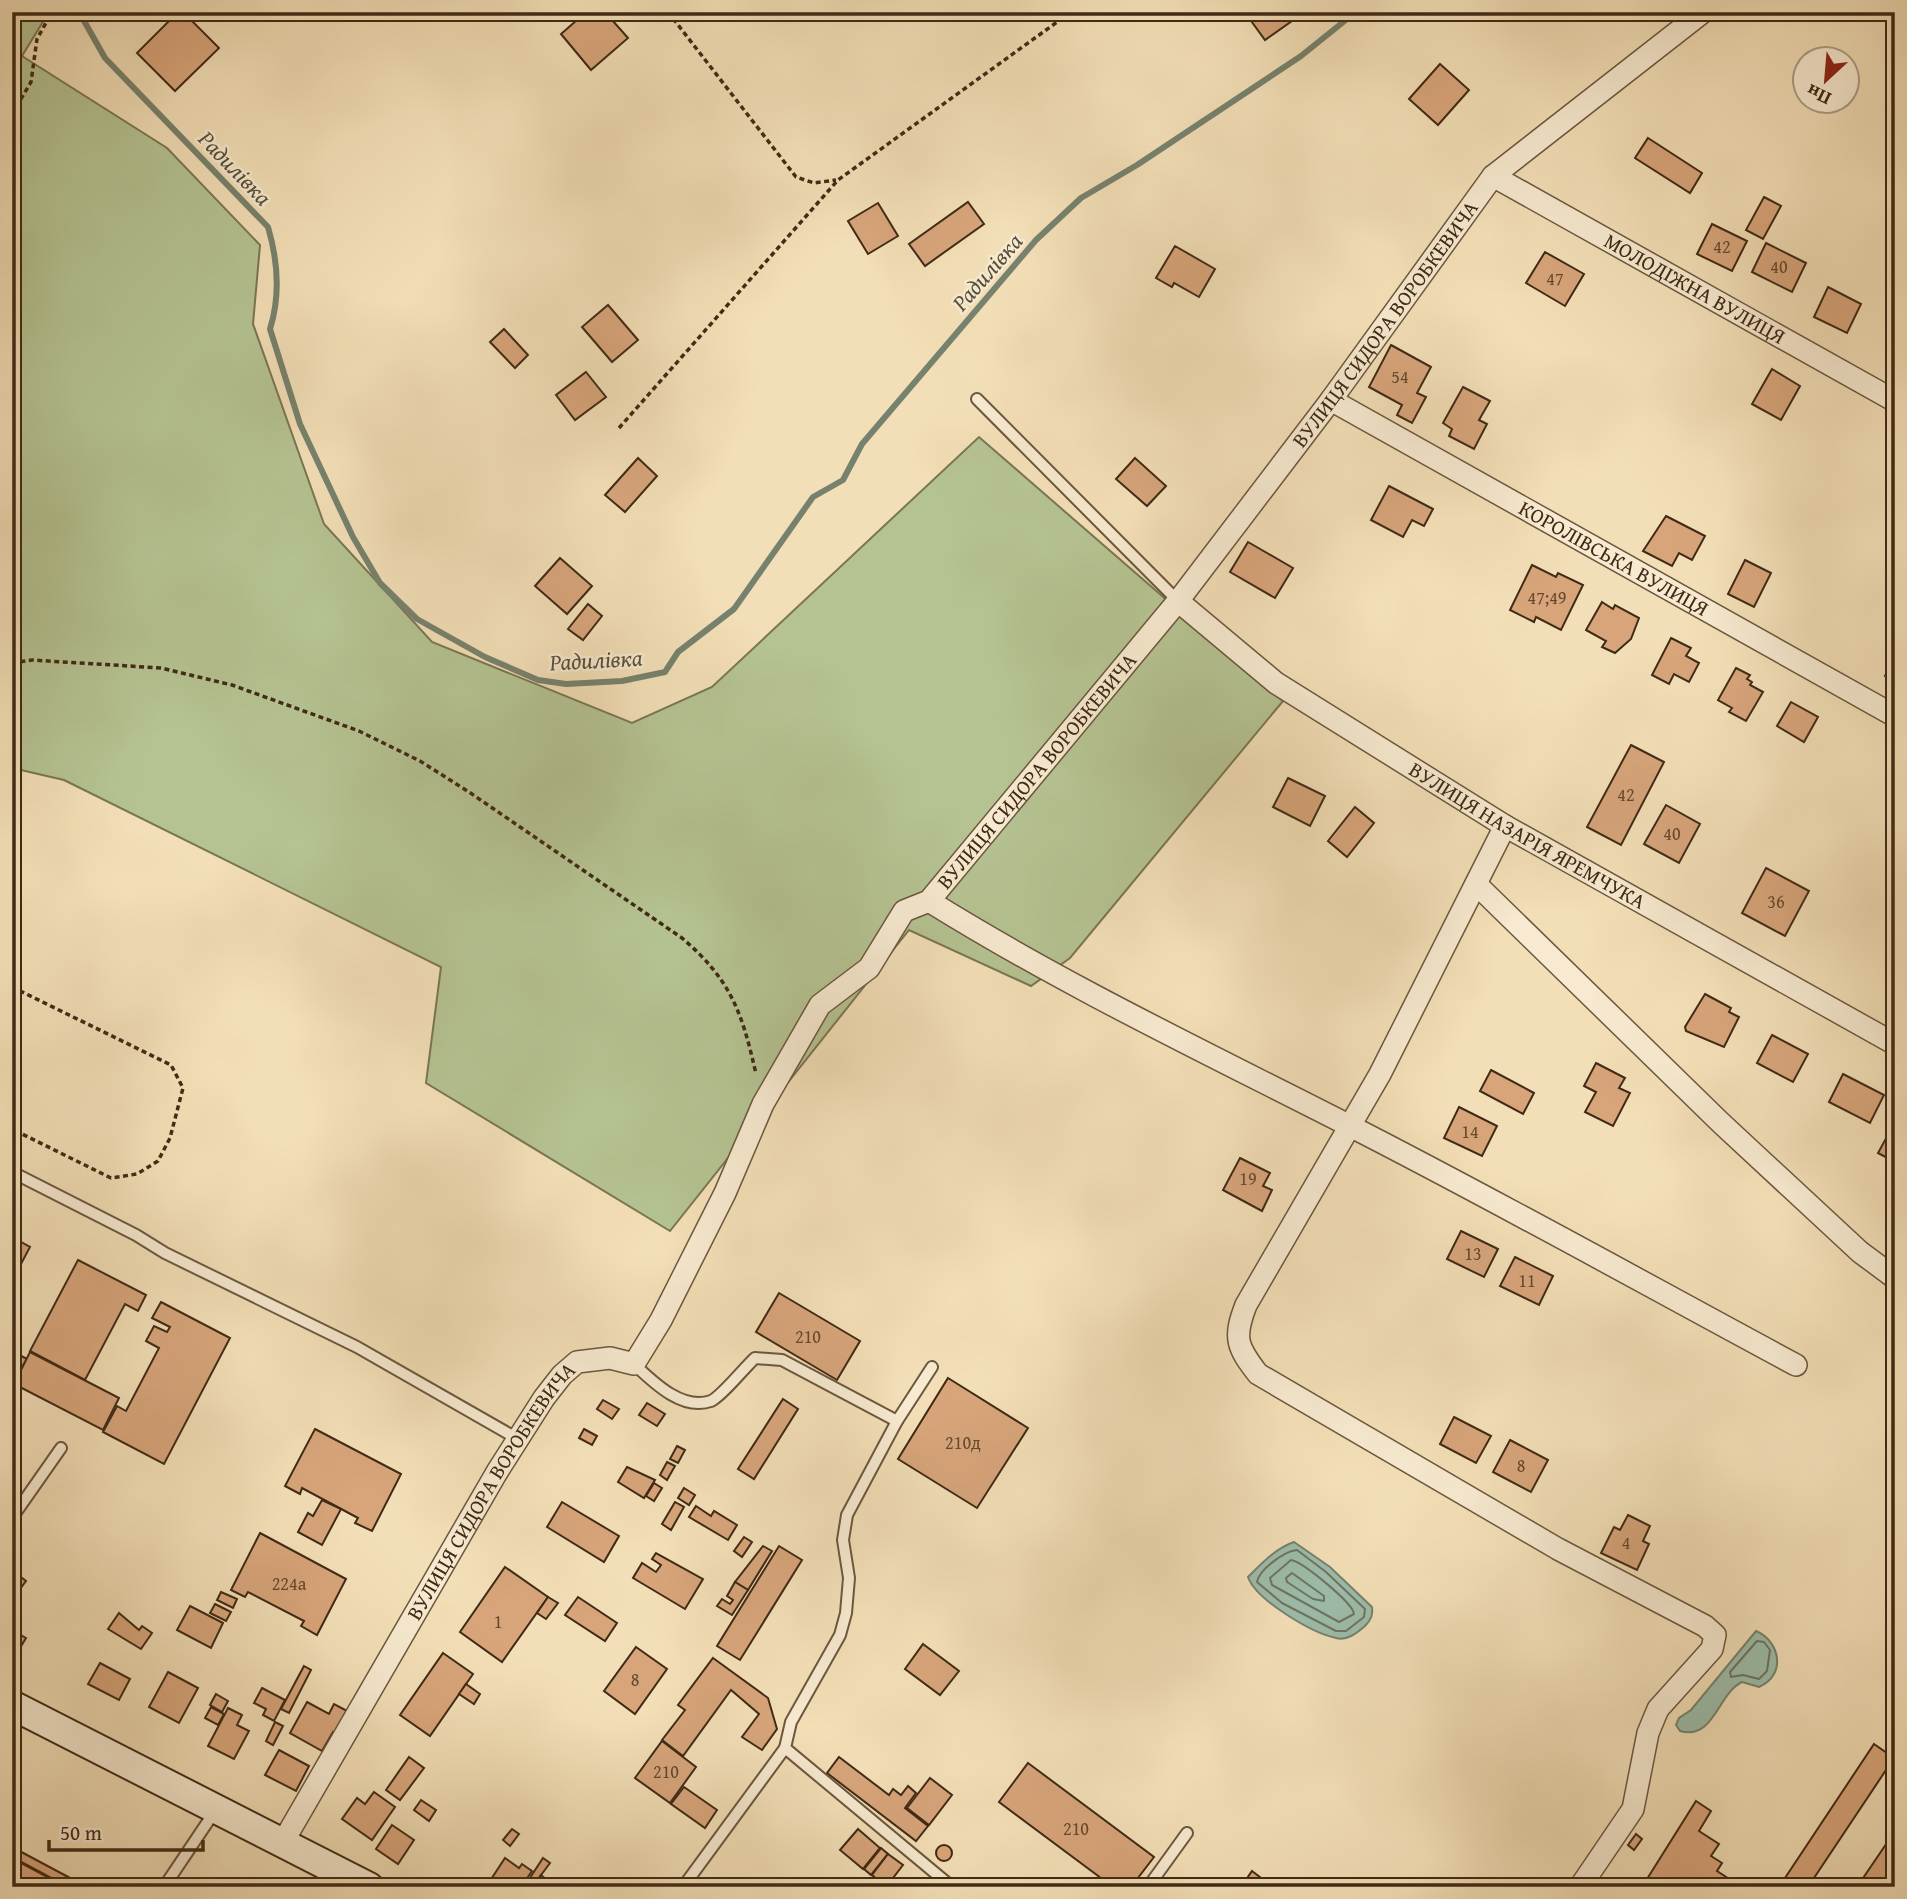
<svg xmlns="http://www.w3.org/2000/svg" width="1907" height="1899" font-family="'Gentium Book Plus',serif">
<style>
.green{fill:#b5c392;stroke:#7a7654;stroke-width:2}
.water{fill:#9cbdaa;stroke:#77826e;stroke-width:2}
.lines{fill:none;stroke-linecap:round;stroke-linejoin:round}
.shore{stroke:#6e7460;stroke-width:2}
.stream{stroke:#77826e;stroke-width:6}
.building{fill:#d8a57b;stroke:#3f2a15;stroke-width:2}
.lane-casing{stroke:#6c573e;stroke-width:14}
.street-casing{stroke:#6c573e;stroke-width:24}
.secondary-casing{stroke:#3f2a15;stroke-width:32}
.path{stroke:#3f2a15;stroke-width:3.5;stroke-dasharray:5 3.5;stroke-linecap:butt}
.lane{stroke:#f7ead0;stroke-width:10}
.street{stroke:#f7ead0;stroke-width:21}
.secondary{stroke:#f7ead0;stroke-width:28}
.labels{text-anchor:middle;stroke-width:5;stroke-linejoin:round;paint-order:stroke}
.number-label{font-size:18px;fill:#65492e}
.street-label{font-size:21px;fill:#3f2a15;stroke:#f7ead0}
.water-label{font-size:23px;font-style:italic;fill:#564f3a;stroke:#f7ead0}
</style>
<rect width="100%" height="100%" fill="#f3dfb7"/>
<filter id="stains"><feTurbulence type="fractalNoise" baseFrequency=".00286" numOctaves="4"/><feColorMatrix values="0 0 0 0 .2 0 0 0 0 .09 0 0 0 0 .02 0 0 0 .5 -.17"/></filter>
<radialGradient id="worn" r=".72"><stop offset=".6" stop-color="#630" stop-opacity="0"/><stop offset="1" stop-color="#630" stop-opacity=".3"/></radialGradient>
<!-- green -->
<path class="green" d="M12,12H49L22,56L167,148L260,245L253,324L324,524L432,642L632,723L712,687L979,437L1283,701L1070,958L1031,986L909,930L670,1231L426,1083L441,967L64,780L12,768Z"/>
<!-- water -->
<g class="water">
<path d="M1294,1542L1330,1567L1372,1607C1373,1615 1371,1620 1365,1626C1357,1633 1347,1641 1336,1638C1312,1633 1256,1600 1248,1577C1261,1564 1276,1548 1294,1542Z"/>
<path d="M1756,1631C1780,1641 1787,1675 1759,1687L1742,1682C1718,1693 1714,1741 1680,1731L1676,1725L1679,1718L1691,1710Z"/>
</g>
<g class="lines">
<!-- shore -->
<g class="shore">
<path d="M1297,1550L1326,1572L1365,1609L1364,1617L1346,1631H1336L1282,1603L1257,1582C1259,1570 1284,1551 1297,1550Z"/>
<path d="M1291,1560C1303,1562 1353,1603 1354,1614L1339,1622L1272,1585L1270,1578Z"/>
<path d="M1292,1573L1324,1596V1601L1313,1599L1287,1582L1286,1578Z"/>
<path d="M1757,1641L1764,1642L1770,1650L1767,1671L1759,1679L1743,1675L1731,1677L1730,1672Z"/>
</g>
<!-- stream -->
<path class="stream" d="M79,12L105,58L268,227C278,261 281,294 270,329L300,424L353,537L380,583L417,619L485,657L538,680L566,684L622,681L665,672L678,652L734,609L813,497L843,480L862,444L1036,240L1081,198L1137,165L1301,56L1347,19L1361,12"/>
</g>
<!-- building -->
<g class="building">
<path d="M178,12H183L219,48L175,91L137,53Z"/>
<path d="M586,12H605L628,38L591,70L561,34Z"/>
<path d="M1257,12H1296L1299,16L1265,40L1249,18Z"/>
<path d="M1440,64L1469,90L1438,125L1409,99Z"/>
<path d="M1648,138L1702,173L1690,193L1635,158Z"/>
<path d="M1764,197L1781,206L1763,239L1746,230Z"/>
<path d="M968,202L984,224L925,266L909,244Z"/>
<path d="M878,203L898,236L868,254L848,221Z"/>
<path d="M1712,224L1747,241L1732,271L1697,254Z"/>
<path d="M1766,243L1806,263L1792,292L1752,272Z"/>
<path d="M1175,246L1215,269L1199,297L1174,283L1172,287L1156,278Z"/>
<path d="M1545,252L1584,274L1565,306L1526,283Z"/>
<path d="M1828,287L1861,304L1847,333L1814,317Z"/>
<path d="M608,305L638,340L612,362L582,327Z"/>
<path d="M504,329L528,355L515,368L490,342Z"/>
<path d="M1391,345L1431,367L1417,393L1426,397L1412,423L1397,415L1402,405L1369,387Z"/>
<path d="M1772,369L1800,386L1781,420L1752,404Z"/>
<path d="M586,372L606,397L575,420L556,395Z"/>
<path d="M1463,387L1490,401L1479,420L1487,424L1474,449L1449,436L1452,429L1443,423Z"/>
<path d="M638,458L657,476L625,512L605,495Z"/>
<path d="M1135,458L1166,486L1147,506L1116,479Z"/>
<path d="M1389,486L1433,509L1424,526L1412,520L1403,537L1371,520Z"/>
<path d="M1666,516L1705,536L1692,560L1679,553L1672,566L1643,551Z"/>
<path d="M1248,542L1293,568L1275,598L1230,572Z"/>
<path d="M560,558L592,586L567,614L535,586Z"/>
<path d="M1745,560L1771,573L1754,607L1728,594Z"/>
<path d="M1532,565L1556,577L1558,573L1583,585L1561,630L1536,617L1534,622L1510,610Z"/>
<path d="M1602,602L1613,609L1615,605L1639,618L1631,639L1615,653L1602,647L1606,641L1586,630Z"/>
<path d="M588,604L602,616L583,640L568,629Z"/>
<path d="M1671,638L1691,648L1686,656L1699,663L1689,682L1674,674L1669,684L1652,675Z"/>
<path d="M1895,658V682L1885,676Z"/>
<path d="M1736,668L1750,675L1747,679L1752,682L1750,685L1763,692L1746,721L1729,712L1732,708L1718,700Z"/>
<path d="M1791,702L1818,717L1804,742L1777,726Z"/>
<path d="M1631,745L1664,762L1621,845L1587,827Z"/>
<path d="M1288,778L1325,796L1310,826L1273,807Z"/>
<path d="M1666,805L1700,824L1679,863L1644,844Z"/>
<path d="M1355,807L1374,823L1347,857L1328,841Z"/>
<path d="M1766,868L1809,891L1785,936L1742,913Z"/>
<path d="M1705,994L1731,1008L1729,1012L1739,1017L1724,1047L1686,1031L1685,1027Z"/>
<path d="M1772,1035L1808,1054L1793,1082L1757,1063Z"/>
<path d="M1596,1063L1625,1078L1619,1088L1630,1093L1613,1126L1585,1112L1596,1092L1584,1086Z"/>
<path d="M1491,1070L1534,1093L1523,1114L1480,1091Z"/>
<path d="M1843,1074L1884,1095L1870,1123L1829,1102Z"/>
<path d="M1459,1107L1497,1126L1482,1156L1444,1138Z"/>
<path d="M1895,1122V1162L1878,1153Z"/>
<path d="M1240,1158L1270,1173L1263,1186L1272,1190L1262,1211L1223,1190Z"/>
<path d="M1461,1231L1498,1249L1484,1277L1447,1259Z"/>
<path d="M12,1237L30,1247L13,1279L12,1278Z"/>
<path d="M1515,1257L1553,1276L1539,1305L1500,1286Z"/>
<path d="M78,1260L146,1295L138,1311L125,1304L85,1380L30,1351Z"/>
<path d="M779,1293L860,1341L837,1380L756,1332Z"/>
<path d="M161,1302L230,1338L164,1464L103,1432L117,1406L126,1411L159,1348L146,1341L154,1326L167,1332L170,1327L152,1318Z"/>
<path d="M12,1351L27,1359L21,1369L18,1367L14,1374Z"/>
<path d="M30,1352L119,1398L103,1430L14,1384Z"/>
<path d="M948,1378L1028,1428L977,1508L898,1459Z"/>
<path d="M783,1399L798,1409L754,1479L738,1469Z"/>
<path d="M603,1400L619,1409L612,1419L597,1409Z"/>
<path d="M647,1403L665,1414L657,1426L639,1415Z"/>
<path d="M1454,1417L1491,1436L1476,1463L1440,1444Z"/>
<path d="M315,1429L401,1474L372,1531L355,1523L358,1518L302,1488L300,1494L285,1486Z"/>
<path d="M584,1429L597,1436L592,1445L579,1438Z"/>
<path d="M1510,1440L1548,1460L1531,1492L1493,1472Z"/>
<path d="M677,1446L685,1450L678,1463L670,1459Z"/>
<path d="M667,1462L675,1466L667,1480L660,1475Z"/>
<path d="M627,1467L655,1480L644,1498L618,1482Z"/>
<path d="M654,1483L662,1488L654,1501L646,1496Z"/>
<path d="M684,1488L695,1495L689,1505L678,1498Z"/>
<path d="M322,1500L341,1509L322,1545L298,1532L308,1513L313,1516Z"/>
<path d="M562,1502L619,1536L604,1562L547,1527Z"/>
<path d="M675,1502L684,1507L671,1530L662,1524Z"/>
<path d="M696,1506L711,1516L714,1511L737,1525L728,1540L689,1517Z"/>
<path d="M1628,1515L1650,1526L1643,1541L1649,1544L1637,1570L1601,1553L1614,1527L1620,1530Z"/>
<path d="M260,1533L346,1579L317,1635L301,1626L304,1621L248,1592L245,1597L231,1590Z"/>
<path d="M744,1537L752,1542L742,1557L734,1551Z"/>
<path d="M763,1546L772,1551L748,1590L735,1582Z"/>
<path d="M779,1546L802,1560L740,1660L717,1646Z"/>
<path d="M656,1553L703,1579L685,1609L633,1578L642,1563L656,1572L661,1565L652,1559Z"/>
<path d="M505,1567L548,1597L502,1662L460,1632Z"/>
<path d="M13,1571L26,1581L12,1600V1572Z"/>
<path d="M735,1582L748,1590L732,1615L717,1606L722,1599L730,1604L733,1600L727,1596Z"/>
<path d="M221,1592L237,1599L233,1608L217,1600Z"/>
<path d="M548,1597L558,1603L546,1619L537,1613Z"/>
<path d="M578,1597L617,1623L605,1641L565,1615Z"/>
<path d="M215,1604L231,1612L226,1621L210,1613Z"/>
<path d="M190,1606L223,1623L211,1648L177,1630Z"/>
<path d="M119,1613L139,1630L142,1626L152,1633L141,1649L108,1629Z"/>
<path d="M12,1630L26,1638L15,1656L12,1654Z"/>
<path d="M923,1644L959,1671L940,1695L905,1669Z"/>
<path d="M636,1647L667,1669L635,1714L604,1691Z"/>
<path d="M443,1653L473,1674L430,1736L400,1715Z"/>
<path d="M713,1658L768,1698L777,1729L762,1750L742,1737L759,1714L731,1690L683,1756L662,1740L685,1710L678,1705Z"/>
<path d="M100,1663L130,1679L119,1700L88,1684Z"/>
<path d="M304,1666L311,1670L289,1713L281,1709Z"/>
<path d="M168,1672L198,1688L179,1723L149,1707Z"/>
<path d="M466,1684L480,1694L474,1704L459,1694Z"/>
<path d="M262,1688L285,1700L274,1721L263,1715L266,1709L254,1703Z"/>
<path d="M216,1694L228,1701L222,1712L210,1705Z"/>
<path d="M307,1702L329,1714L334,1704L351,1713L338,1736L333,1732L322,1751L290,1733Z"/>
<path d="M211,1707L224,1714L218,1725L205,1718Z"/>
<path d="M228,1708L242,1715L237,1725L249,1731L234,1759L208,1746Z"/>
<path d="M275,1722L283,1726L273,1745L266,1741Z"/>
<path d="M662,1741L696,1767L670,1803L635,1778Z"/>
<path d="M1874,1744L1894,1758L1808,1887H1779Z"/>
<path d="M279,1750L309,1766L296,1791L265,1775Z"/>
<path d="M409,1757L424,1768L400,1800L386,1790Z"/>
<path d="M839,1757L889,1795L893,1789L901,1795L908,1786L916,1793L905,1808L928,1826L916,1841L827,1773Z"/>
<path d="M1028,1763L1154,1857L1131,1887H1113L999,1802Z"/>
<path d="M930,1778L952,1795L929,1825L907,1808Z"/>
<path d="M684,1787L717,1810L705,1828L671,1804Z"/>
<path d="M374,1792L395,1807L372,1840L342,1819L357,1798L365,1804Z"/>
<path d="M421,1800L436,1810L429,1821L414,1810Z"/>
<path d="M1696,1801L1711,1811L1699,1831L1719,1844L1711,1856L1722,1863L1717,1871L1737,1884L1735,1887H1642Z"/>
<path d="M392,1825L414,1840L398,1864L376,1849Z"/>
<path d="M512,1829L519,1834L510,1846L503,1840Z"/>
<path d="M858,1829L880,1848L863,1869L840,1850Z"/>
<path d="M1895,1831V1881L1891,1887H1857Z"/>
<path d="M1636,1834L1642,1839L1634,1850L1628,1845Z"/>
<circle cx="944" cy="1853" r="8"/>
<path d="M12,1847L87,1887H68L12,1857Z"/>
<path d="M881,1848L888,1854L871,1875L864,1869Z"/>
<path d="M888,1854L903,1865L886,1887L872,1875Z"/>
<path d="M12,1858L66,1887H12Z"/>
<path d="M505,1858L519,1868L522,1864L532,1871L521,1887H486Z"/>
<path d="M543,1858L550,1863L532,1887H524Z"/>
<path d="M1252,1871L1273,1887H1241Z"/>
<path d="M541,1875L549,1882L546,1887H533Z"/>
</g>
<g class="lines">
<defs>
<g id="lane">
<path d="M977,399L1178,601"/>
<path d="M12,1172L136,1235L165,1253L357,1347L518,1439"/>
<path d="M634,1364C653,1382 682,1411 711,1401C721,1397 745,1367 755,1358L782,1360L897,1421"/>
<path d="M932,1367L897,1421L847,1515L843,1540L849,1578L846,1613L840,1635L791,1722L785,1748L952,1887"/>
<path d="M12,1518L61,1448"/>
<path d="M164,1887L215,1811"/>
<path d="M683,1887L785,1748"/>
<path d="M1148,1887L1187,1833"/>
</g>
<g id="street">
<path id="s1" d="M1493,176L1895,401"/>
<path id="s2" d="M1331,400L1895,716"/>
<path id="s3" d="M1178,601L1276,683L1505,826L1895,1044"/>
<path d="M1505,826L1380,1074L1246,1305C1233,1338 1237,1347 1258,1374L1558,1549L1705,1626L1715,1635L1712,1649L1658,1709L1648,1733L1633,1809L1580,1887"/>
<path d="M1476,884L1721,1123L1860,1252L1895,1278"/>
<path d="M929,901C1064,985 1207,1053 1348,1125C1499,1202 1647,1285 1796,1365"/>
<path id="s4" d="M283,1842L497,1472L544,1398L562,1375L577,1362L610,1358L634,1364L661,1320L725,1193L763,1104L820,1005L869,968L904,911L929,901L1178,601L1331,400L1493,176L1703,12"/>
</g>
<path id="secondary" d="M12,1705L369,1887"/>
</defs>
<!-- lane casing -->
<use href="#lane" class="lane-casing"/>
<!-- street casing -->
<use href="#street" class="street-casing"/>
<!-- secondary casing -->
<use href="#secondary" class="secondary-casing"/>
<!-- path -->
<g class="path">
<path d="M668,12L796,177L814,183L836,180"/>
<path d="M12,114L31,82L37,39L52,12"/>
<path d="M619,428L838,180L1071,12"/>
<path d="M12,663L32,660L161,668L232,685L359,731L420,761L469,792L682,938C731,980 742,1012 756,1074"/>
<path d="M12,987L171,1065L183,1088L170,1138L158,1161L137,1174L111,1178L12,1129"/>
</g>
<!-- lane -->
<use href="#lane" class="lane"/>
<!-- street -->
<use href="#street" class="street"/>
<!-- secondary -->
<use href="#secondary" class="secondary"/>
</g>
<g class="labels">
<!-- number labels -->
<g class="number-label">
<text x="1722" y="253">42</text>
<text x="1779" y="273">40</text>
<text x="1555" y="285">47</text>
<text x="1400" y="383">54</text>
<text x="1547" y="604">47;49</text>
<text x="1626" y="801">42</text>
<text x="1672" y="840">40</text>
<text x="1776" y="908">36</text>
<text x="1470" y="1138">14</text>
<text x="1248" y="1185">19</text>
<text x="1473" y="1260">13</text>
<text x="1527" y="1287">11</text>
<text x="808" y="1343">210</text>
<text x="963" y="1449">210д</text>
<text x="1521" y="1472">8</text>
<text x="1626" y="1549">4</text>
<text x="289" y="1590">224а</text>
<text x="498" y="1628">1</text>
<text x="635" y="1686">8</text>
<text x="666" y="1778">210</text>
<text x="1076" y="1835">210</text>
</g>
<!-- street labels -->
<g class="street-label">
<text dy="7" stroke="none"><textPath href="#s1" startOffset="231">МОЛОДІЖНА ВУЛИЦЯ</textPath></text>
<text dy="7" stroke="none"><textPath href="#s4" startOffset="1918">ВУЛИЦЯ СИДОРА ВОРОБКЕВИЧА</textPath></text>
<text dy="7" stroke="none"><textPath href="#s2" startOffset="324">КОРОЛІВСЬКА ВУЛИЦЯ</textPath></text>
<text dy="7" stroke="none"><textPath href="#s4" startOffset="1351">ВУЛИЦЯ СИДОРА ВОРОБКЕВИЧА</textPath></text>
<text dy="7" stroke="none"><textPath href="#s3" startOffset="422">ВУЛИЦЯ НАЗАРІЯ ЯРЕМЧУКА</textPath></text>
<text dy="7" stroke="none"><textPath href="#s4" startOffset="408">ВУЛИЦЯ СИДОРА ВОРОБКЕВИЧА</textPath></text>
</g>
<!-- water labels -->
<g class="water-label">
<text transform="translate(235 168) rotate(46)" y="8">Радилівка</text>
<text transform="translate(987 272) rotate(-49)" y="8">Радилівка</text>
<text transform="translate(596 660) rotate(-3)" y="8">Радилівка</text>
</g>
</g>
<!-- margin -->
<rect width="1907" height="1899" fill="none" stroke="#f3dfb7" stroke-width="42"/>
<rect x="14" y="14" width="1879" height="1871" fill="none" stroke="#3f2a15" stroke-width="3.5"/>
<rect x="21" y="21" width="1865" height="1857" fill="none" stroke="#3f2a15" stroke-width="2"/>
<!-- north arrow -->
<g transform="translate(1826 80) rotate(206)"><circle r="33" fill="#f7ead0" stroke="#ad9d85" stroke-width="2"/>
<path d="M0-5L12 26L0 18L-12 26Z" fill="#8f2418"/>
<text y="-10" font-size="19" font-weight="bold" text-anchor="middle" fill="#3f2a15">Пн</text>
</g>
<!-- scale -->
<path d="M49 1840v10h154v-10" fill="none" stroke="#3f2a15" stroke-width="3.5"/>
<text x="60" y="1840" font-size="21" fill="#3f2a15" stroke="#f7ead0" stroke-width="5" paint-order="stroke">50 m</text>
<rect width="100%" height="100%" filter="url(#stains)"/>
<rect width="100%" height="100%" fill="url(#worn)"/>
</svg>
